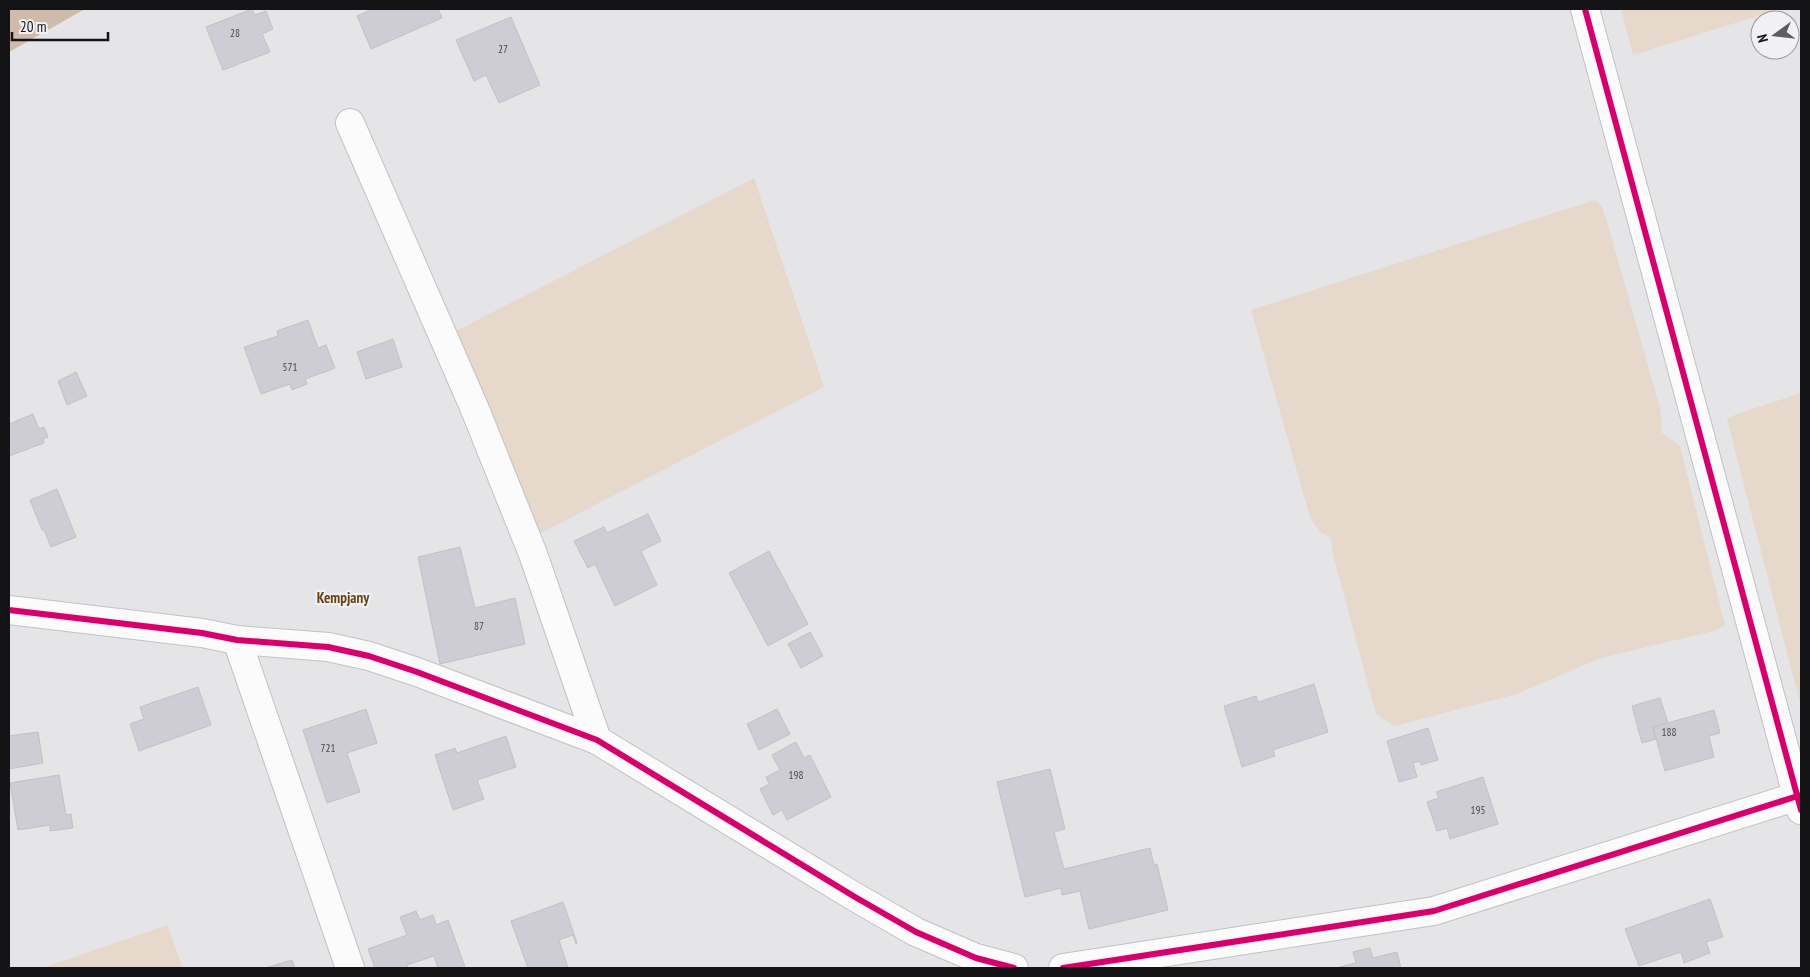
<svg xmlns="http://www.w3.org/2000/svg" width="1810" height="977" font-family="'PT Sans Narrow',sans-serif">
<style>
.green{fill:#e7d8cc}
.forest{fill:#cebbac}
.building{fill:#ceccd4;stroke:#c2c1c3}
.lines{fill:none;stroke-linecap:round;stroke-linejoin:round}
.minor-casing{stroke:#c2c1c3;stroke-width:30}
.minor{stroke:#fbfbfb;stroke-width:28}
.cycleway-casing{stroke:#f1f0f5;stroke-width:9}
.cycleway{stroke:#d6006c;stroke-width:6}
.labels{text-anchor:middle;stroke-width:4.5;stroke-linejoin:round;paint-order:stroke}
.number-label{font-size:11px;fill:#464549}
.neighbourhood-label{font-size:15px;font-weight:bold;fill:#6b4317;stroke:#f1f0f5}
</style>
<rect width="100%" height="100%" fill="#e5e4e7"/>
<!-- green -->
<g class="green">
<path d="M1621,9H1780L1633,55Z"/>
<path d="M754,178L824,387L535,536L454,332Z"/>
<path d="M1595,200L1602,207L1607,222L1660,408L1662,422L1661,432L1680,446L1725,625L1714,631L1600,658L1517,694L1394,726L1376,714L1332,551L1331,538L1319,531L1310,517L1251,310Z"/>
<path d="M1801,393V707L1727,419L1737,414Z"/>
<path d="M167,925L183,968H43Z"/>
</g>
<!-- forest -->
<path class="forest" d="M9,9H85L9,52Z"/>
<!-- building -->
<g class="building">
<path d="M252,9L255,15L266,11L273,29L262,34L270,52L223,70L206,27Z"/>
<path d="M373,9H438L442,18L371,49L357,16Z"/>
<path d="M511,17L540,85L499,103L486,75L474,81L456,40Z"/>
<path d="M308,320L318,348L326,345L335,368L305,379L307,384L292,390L290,384L261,394L244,347L278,336L277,331Z"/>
<path d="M393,339L402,367L366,379L357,352Z"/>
<path d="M76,372L87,396L67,405L58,381Z"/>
<path d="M33,414L39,429L44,427L48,437L43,439L44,443L9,456V424Z"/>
<path d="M57,489L76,537L51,547L44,530H42L30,500Z"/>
<path d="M648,514L661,541L641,551L657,585L615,606L595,564L588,568L574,541L604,527L607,533Z"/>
<path d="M460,547L475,608L515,598L525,644L440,664L418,557Z"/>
<path d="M769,551L808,624L768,646L729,573Z"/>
<path d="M810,632L823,656L801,668L788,644Z"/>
<path d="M1314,684L1328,732L1273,750L1275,756L1242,767L1224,706L1256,696L1258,702Z"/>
<path d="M198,687L211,725L139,751L130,724L144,719L140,707Z"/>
<path d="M1660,698L1668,723L1653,727L1656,739L1642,743L1632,706Z"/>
<path d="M366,709L377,743L347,753L360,792L327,803L303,730Z"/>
<path d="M777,709L790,734L759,750L747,724Z"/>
<path d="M1714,710L1720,733L1709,736L1714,757L1665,771L1653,727Z"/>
<path d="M1428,728L1438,760L1421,765L1420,761L1413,763L1417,777L1399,782L1387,741Z"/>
<path d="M38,732L43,763L9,769V736Z"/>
<path d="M506,736L516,767L477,780L484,799L453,810L435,755L455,748L457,753Z"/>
<path d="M796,742L804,758L810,755L831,797L787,820L782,810L773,815L760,789L769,784L766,777L780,770L772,755Z"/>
<path d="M1050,769L1065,829L1054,832L1064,869L1150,848L1154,865L1157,864L1168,910L1089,929L1080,891L1062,895L1061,888L1025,897L997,782Z"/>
<path d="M59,775L66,815L71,814L73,828L50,831V825L18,830L10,783Z"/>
<path d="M1483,777L1498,824L1450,839L1447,828L1437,831L1427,802L1439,798L1436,792Z"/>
<path d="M1710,899L1723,937L1706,942L1710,953L1684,963L1681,952L1639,966L1625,929Z"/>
<path d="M563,902L577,943L576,944L573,935L559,940L568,968H528L511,921Z"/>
<path d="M416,911L420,920L433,915L436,925L448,920L465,967L460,968H438L434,956L407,965L408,968H375L368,949L407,935L400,917Z"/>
<path d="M1370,948L1373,958L1397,952L1401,968H1336L1356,963L1353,952Z"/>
<path d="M292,960L295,968H265Z"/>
</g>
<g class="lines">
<defs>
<g id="minor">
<path d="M1585,9L1801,810"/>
<path d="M350,123L474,407L533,554L597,740"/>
<path d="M9,610L202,633L237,640L328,647L369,656L417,672L597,740L855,897L916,932L976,958L1014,968"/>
<path d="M237,640L350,968"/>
<path d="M1063,968L1434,911L1801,795"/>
</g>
</defs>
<!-- minor casing -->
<use href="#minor" class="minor-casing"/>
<!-- minor -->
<use href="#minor" class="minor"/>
<defs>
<g id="cycleway">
<path d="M1585,9L1801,810"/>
<path d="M9,610L202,633L237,640L328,647L369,656L417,672L597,740L855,897L916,932L976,958L1014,968"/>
<path d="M1063,968L1434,911L1801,795"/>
</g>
</defs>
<!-- cycleway casing -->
<use href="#cycleway" class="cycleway-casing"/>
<!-- cycleway -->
<use href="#cycleway" class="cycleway"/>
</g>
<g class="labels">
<!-- number labels -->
<g class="number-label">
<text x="235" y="37">28</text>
<text x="503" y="53">27</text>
<text x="290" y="371">571</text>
<text x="479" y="630">87</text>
<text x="1669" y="736">188</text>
<text x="328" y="752">721</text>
<text x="796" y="779">198</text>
<text x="1478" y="814">195</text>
</g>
<!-- neighbourhood labels -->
<g class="neighbourhood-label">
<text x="343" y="603">Kempjany</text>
</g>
</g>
<!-- border -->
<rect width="1810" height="977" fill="none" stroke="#141315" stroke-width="20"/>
<!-- north arrow -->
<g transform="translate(1775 35) rotate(255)"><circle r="24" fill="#f1f0f5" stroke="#99989b"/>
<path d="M0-4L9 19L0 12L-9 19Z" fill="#5d5c5e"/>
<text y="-8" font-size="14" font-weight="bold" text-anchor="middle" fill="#141315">N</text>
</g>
<!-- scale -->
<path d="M12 32v8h96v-8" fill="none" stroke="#141315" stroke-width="2.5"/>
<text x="20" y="32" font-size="15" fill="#141315" stroke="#f1f0f5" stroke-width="4" paint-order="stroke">20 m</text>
</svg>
